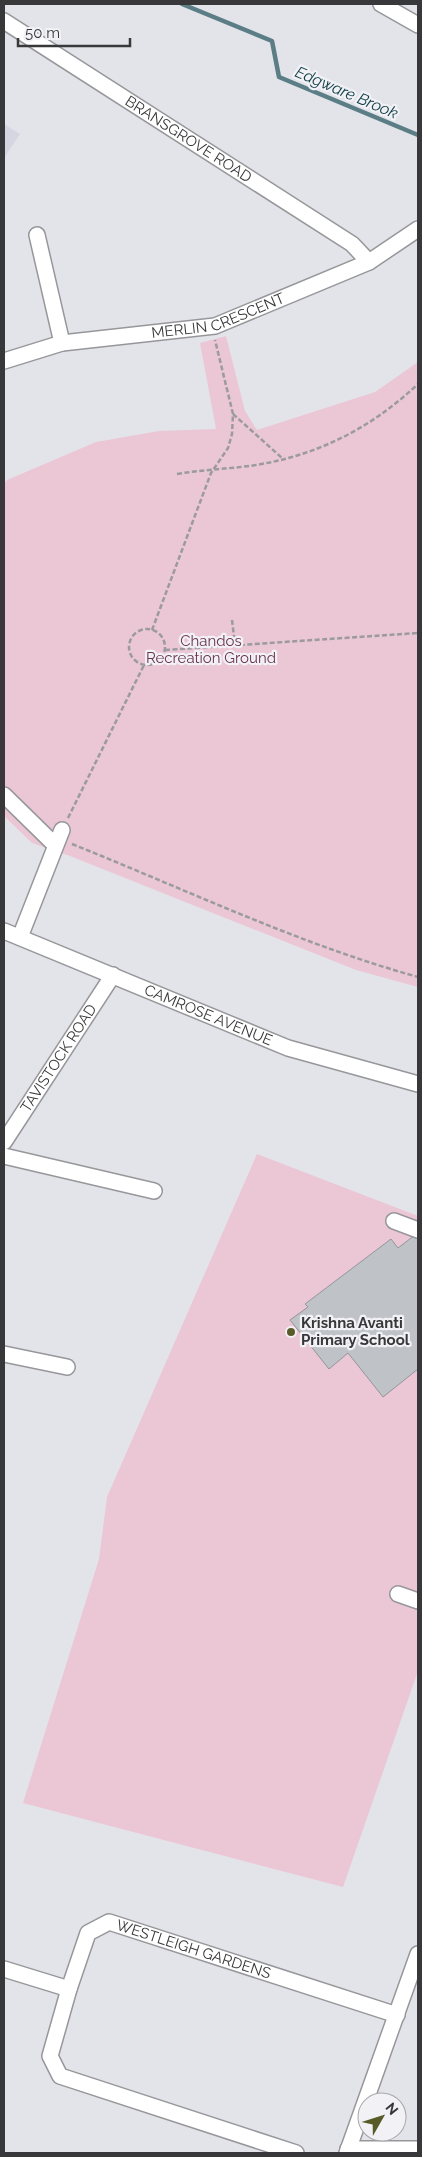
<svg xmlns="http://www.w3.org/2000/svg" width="422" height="2157" font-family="Raleway,sans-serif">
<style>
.built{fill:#d6d6e3}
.green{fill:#ebc6d5}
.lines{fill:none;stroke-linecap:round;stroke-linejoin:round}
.stream{stroke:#5b7d85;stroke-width:4.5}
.building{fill:#bfc3c7;stroke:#929699}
.minor-casing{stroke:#97979b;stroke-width:18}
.path{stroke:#9b9b9f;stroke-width:2.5;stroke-dasharray:5 2.5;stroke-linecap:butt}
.minor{stroke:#fff;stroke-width:15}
.poi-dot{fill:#585a27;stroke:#f1f1f6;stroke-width:2}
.labels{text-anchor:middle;stroke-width:4.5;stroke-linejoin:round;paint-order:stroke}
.street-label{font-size:15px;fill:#38383a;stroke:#f1f1f6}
.park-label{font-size:15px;fill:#6b344e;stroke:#f1f1f6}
.poi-label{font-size:15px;font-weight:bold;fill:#38383a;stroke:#f1f1f6;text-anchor:start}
.water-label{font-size:16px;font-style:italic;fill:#0f3d46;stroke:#f1f1f6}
</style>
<rect width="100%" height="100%" fill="#e3e4e9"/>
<!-- built -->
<path class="built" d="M4,124L20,134L4,158Z"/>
<!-- green -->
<g class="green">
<path d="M226,336L245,411L257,430L375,392L418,362V987L356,970L70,856L32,843L4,816V484L7,480L96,442L159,431L216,429L200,343Z"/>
<path d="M257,1154L418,1216V1671L343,1887L23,1803L99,1559L107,1497Z"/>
</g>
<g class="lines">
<!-- stream -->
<path class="stream" d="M182,4L272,41L279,77L418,135"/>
</g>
<!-- building -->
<path class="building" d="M415,1235L418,1239V1369L383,1397L348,1353L329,1369L290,1320L308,1307L305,1304L391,1239L398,1248Z"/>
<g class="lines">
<defs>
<g id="minor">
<path d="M381,4L418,25"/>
<path id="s1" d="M4,21L352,244L369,262"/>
<path d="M37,235L62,343"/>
<path id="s2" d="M4,361L62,343L215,326L369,262L418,229"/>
<path d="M4,795L55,845"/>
<path id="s3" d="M4,931L288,1048L418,1084"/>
<path d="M20,937L62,830"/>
<path id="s4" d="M4,1142L113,975"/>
<path d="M4,1156L154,1191"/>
<path d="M394,1221L418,1230"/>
<path d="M4,1354L67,1367"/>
<path d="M398,1594L418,1601"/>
<path d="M4,1969L69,1989"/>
<path d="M348,2149H418"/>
<path id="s5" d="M296,2153L60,2076L50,2056L69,1989L88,1933L109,1922L397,2015"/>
<path d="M347,2153L418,1954"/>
</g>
</defs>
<!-- minor casing -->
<use href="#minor" class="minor-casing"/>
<!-- path -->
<g class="path">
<path d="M233,414L282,458"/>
<path d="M177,474C201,470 225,469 249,466C315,457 370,429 418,384"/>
<path d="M232,620L235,645"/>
<circle cx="147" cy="647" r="18"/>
<path d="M152,630L211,473L228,448L232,434L233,414L215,340"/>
<path d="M165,650L418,633"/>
<path d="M68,818L144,665"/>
<path d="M72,844C187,890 299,944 418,977"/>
</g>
<!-- minor -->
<use href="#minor" class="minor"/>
</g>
<!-- markers -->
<circle class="poi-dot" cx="291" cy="1332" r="5"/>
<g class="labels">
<!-- street labels -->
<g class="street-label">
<text dy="5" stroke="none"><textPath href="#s1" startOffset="219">BRANSGROVE ROAD</textPath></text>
<text dy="5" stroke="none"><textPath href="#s2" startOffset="220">MERLIN CRESCENT</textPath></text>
<text dy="5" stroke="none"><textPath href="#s3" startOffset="221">CAMROSE AVENUE</textPath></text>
<text dy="5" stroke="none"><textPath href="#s4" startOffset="100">TAVISTOCK ROAD</textPath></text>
<text dy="5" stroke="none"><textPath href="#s5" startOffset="512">WESTLEIGH GARDENS</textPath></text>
</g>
<!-- park labels -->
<g class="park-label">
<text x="211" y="646">Chandos<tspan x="211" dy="17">Recreation Ground</tspan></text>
</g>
<!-- poi labels -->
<g class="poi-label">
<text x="301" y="1328">Krishna Avanti<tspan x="301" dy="17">Primary School</tspan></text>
</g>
<!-- water labels -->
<g class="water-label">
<text transform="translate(347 92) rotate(23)" y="6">Edgware Brook</text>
</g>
</g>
<!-- border -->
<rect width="422" height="2157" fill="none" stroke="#38383a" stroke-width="10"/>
<!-- north arrow -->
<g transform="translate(382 2117) rotate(51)"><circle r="24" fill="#f1f1f6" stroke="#a7a7ab"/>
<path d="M0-4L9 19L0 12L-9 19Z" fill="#585a27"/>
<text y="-8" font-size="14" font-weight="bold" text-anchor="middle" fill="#38383a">N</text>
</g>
<!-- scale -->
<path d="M18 38v8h112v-8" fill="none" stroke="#38383a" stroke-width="2.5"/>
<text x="25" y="38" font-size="15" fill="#38383a" stroke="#f1f1f6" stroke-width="4" paint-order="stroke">50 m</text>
</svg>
